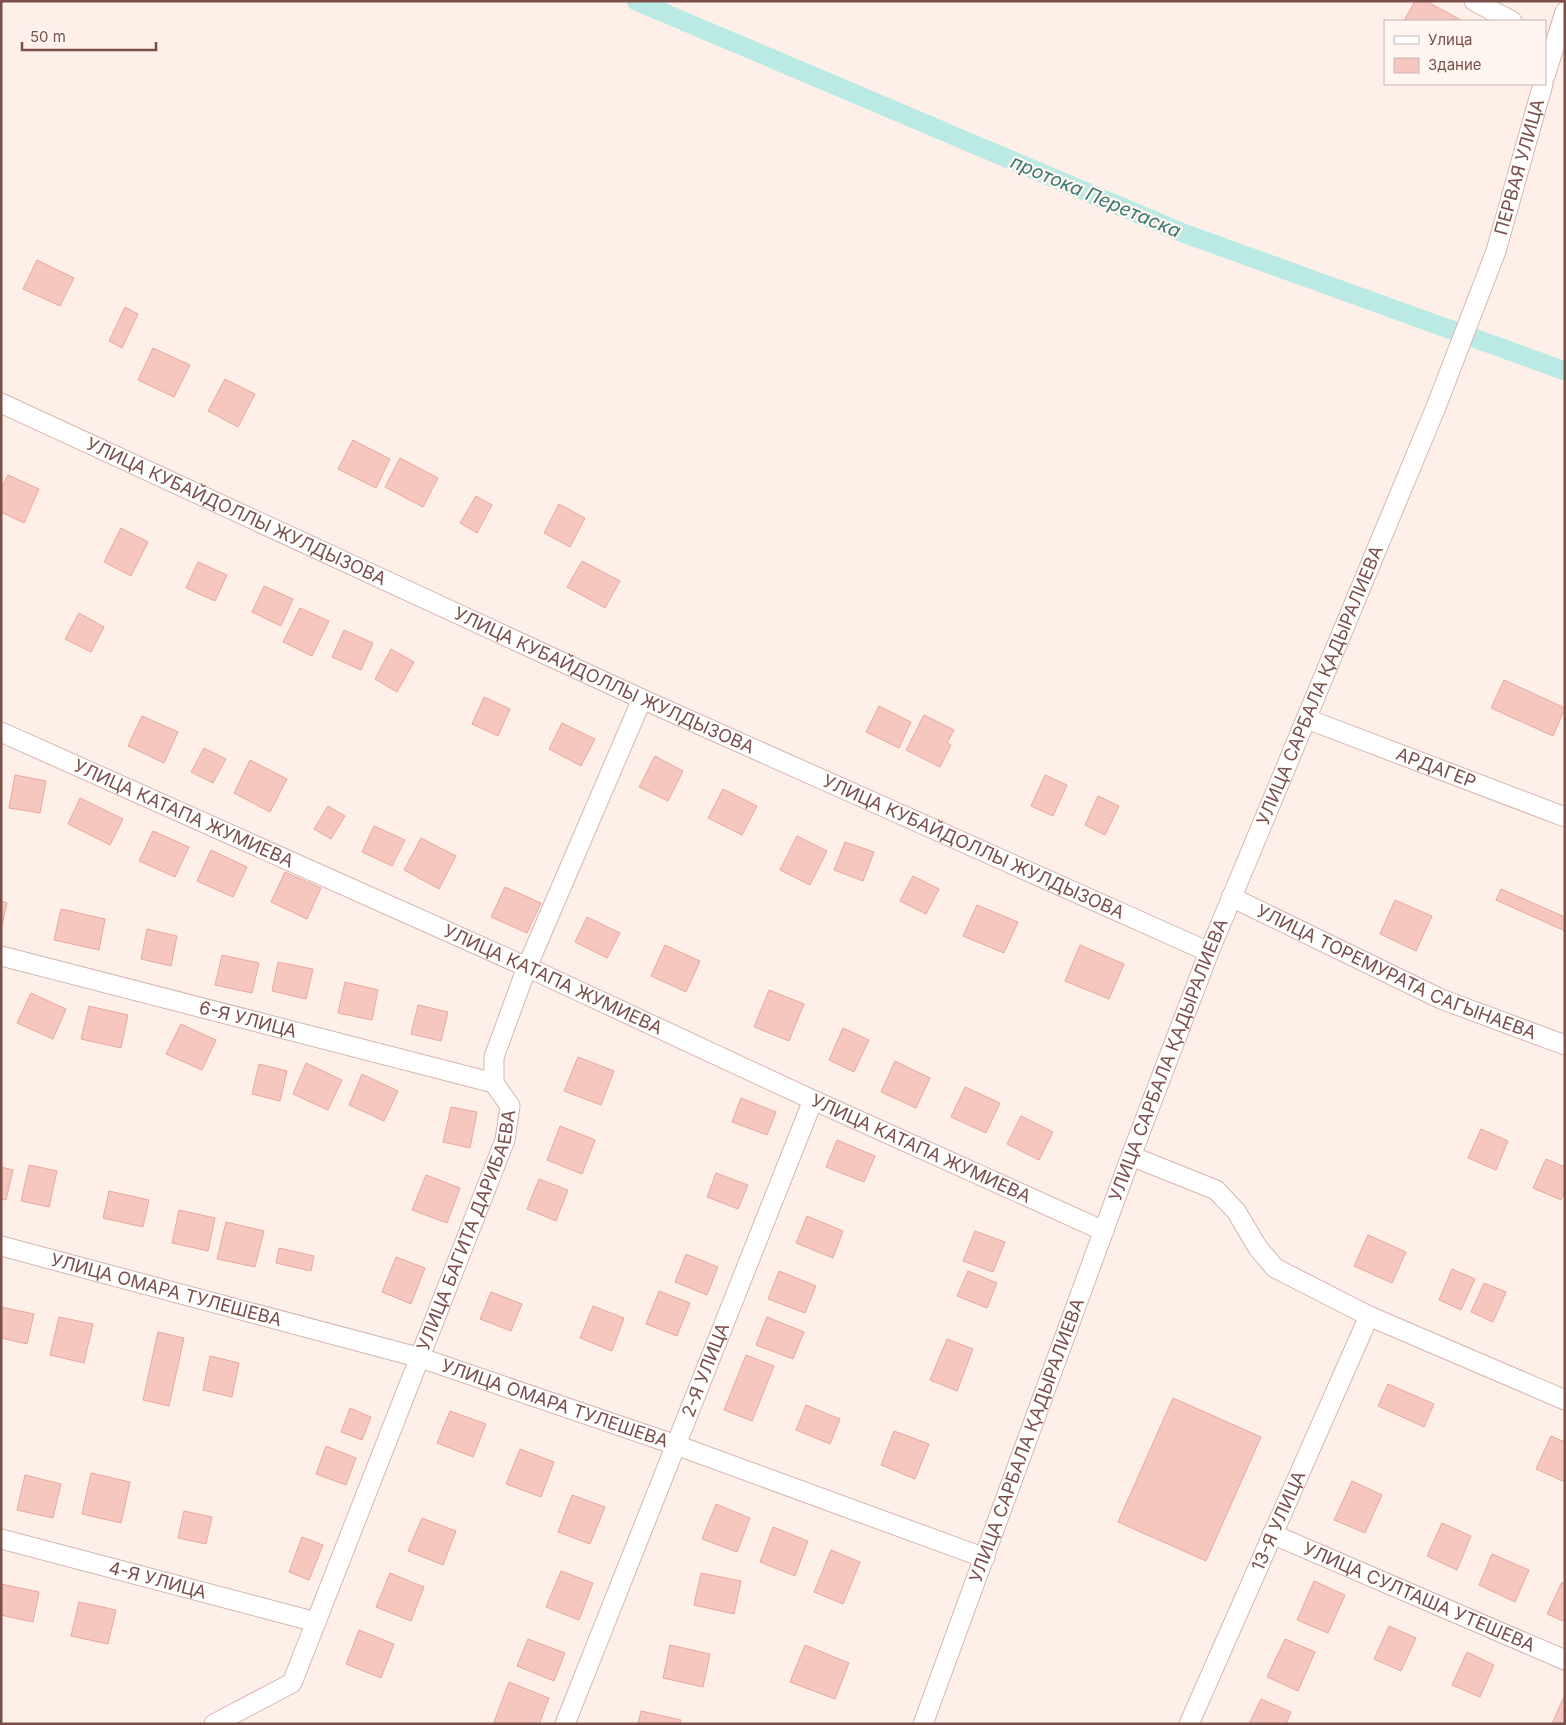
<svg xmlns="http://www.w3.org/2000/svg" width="1566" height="1725" font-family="Inter,sans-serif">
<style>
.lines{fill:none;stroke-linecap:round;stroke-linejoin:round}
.canal{stroke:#bbeae5;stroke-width:19}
.building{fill:#f5c7be;stroke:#e9a89d}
.minor-casing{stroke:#d4b6af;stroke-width:21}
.minor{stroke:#fff;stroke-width:19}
.labels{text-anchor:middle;stroke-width:4.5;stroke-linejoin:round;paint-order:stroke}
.street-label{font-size:18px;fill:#7b4f49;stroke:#fff6f1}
.water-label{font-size:19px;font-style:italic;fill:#387974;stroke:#fff6f1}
</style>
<rect width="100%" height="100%" fill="#fef0e9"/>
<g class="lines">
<!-- canal -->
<path class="canal" d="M636,1L1183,233L1565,371"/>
</g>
<!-- building -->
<g class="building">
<path d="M1415,1H1426L1461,20L1404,21Z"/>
<path d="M37,260L74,278L60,306L23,289Z"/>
<path d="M125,307L138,314L122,348L109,341Z"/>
<path d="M153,348L190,365L174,397L138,380Z"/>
<path d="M225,379L255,394L238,427L208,411Z"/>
<path d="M353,440L390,459L376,488L338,469Z"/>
<path d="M400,458L438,478L423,507L385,487Z"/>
<path d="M8,475L39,489L24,523L1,512V489Z"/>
<path d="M476,496L492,505L477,533L460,523Z"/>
<path d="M559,504L585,518L570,547L544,533Z"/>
<path d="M121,528L148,542L131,576L104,562Z"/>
<path d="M582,561L620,581L605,608L567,587Z"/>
<path d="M198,562L227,575L215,601L186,588Z"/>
<path d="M264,586L293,599L281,626L252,612Z"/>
<path d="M300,608L329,621L312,656L283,642Z"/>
<path d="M79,613L104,627L91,652L65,639Z"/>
<path d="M344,630L373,643L361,670L332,657Z"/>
<path d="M391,649L414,662L397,692L375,679Z"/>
<path d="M1504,680L1565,708L1553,736L1491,708Z"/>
<path d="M484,697L510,709L498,736L472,724Z"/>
<path d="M879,706L911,722L899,748L866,732Z"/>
<path d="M924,715L954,730L947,743L951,745L940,767L906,750Z"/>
<path d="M142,716L178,732L164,763L128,746Z"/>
<path d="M562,723L595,739L581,766L549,749Z"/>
<path d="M204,748L226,759L213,783L191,772Z"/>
<path d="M655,756L683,771L668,801L639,787Z"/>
<path d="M250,760L287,779L270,812L234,793Z"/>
<path d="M15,775L46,781L40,813L9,808Z"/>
<path d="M1045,775L1067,785L1053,816L1031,806Z"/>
<path d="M723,789L757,806L742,835L708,818Z"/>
<path d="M1098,796L1119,806L1105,835L1085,825Z"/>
<path d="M80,798L123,819L110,845L68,824Z"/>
<path d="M328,806L345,816L331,839L314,829Z"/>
<path d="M374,826L405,840L392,866L362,852Z"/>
<path d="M153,831L189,847L175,877L139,861Z"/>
<path d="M797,836L827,851L810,885L780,870Z"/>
<path d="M421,838L456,856L439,889L404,870Z"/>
<path d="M845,842L874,852L863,881L834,870Z"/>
<path d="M211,850L247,867L233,897L197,881Z"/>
<path d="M285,872L321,888L307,919L271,902Z"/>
<path d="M913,876L939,889L926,914L900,901Z"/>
<path d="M505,887L541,903L527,933L491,917Z"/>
<path d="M1501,889L1565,917V931L1496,900Z"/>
<path d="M1395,900L1432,916L1416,951L1380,934Z"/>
<path d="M1,901L7,903L1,930Z"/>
<path d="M977,905L1018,922L1004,953L963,936Z"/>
<path d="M61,909L105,919L99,950L54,940Z"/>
<path d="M587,917L620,933L607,958L575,942Z"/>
<path d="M147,929L177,936L171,966L141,959Z"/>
<path d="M665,945L700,961L686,992L651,976Z"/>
<path d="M1080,945L1124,964L1109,999L1065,981Z"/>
<path d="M222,955L259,963L252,993L215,985Z"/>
<path d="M278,962L313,969L306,999L272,991Z"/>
<path d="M345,982L378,990L372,1020L338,1013Z"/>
<path d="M769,990L804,1004L789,1041L754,1027Z"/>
<path d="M31,993L66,1009L53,1039L17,1023Z"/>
<path d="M418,1005L448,1012L441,1041L411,1034Z"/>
<path d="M89,1006L128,1015L121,1048L81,1039Z"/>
<path d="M181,1024L216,1040L202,1070L166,1054Z"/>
<path d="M843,1028L869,1040L854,1072L829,1060Z"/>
<path d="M578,1057L614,1071L601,1105L564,1091Z"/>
<path d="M895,1061L930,1078L916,1108L881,1092Z"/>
<path d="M306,1063L342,1080L328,1110L293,1094Z"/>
<path d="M259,1064L287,1071L280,1101L252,1094Z"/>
<path d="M362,1074L398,1091L384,1121L349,1105Z"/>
<path d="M965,1087L1000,1103L986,1133L951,1117Z"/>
<path d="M741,1098L776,1112L767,1135L732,1122Z"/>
<path d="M451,1107L477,1112L470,1148L443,1142Z"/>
<path d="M1021,1116L1053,1132L1039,1160L1007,1144Z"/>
<path d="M560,1126L595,1140L582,1174L547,1160Z"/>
<path d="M1481,1129L1508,1141L1496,1170L1468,1158Z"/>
<path d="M837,1140L875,1156L864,1182L826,1167Z"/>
<path d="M1546,1159L1565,1167V1191L1561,1200L1533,1188Z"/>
<path d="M29,1165L57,1171L49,1207L21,1201Z"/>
<path d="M1,1167L13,1170L6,1200L1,1199Z"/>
<path d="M716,1173L748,1185L738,1209L707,1197Z"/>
<path d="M426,1175L460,1188L447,1223L412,1210Z"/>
<path d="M539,1179L568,1190L556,1221L527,1209Z"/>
<path d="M109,1191L149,1200L143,1227L103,1218Z"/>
<path d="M179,1210L215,1218L208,1251L172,1243Z"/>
<path d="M807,1216L843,1231L833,1258L796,1243Z"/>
<path d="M226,1222L264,1231L255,1267L217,1259Z"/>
<path d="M975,1231L1005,1242L993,1272L963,1261Z"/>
<path d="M1368,1235L1406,1252L1392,1283L1354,1266Z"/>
<path d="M279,1248L314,1256L311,1271L276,1263Z"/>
<path d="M686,1254L718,1267L707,1295L675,1282Z"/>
<path d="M396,1257L425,1268L411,1304L382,1292Z"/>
<path d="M1452,1269L1475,1279L1461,1310L1439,1300Z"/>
<path d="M779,1271L816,1286L805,1313L768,1299Z"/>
<path d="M968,1271L997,1283L987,1308L957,1296Z"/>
<path d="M1484,1283L1506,1292L1493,1322L1471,1312Z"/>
<path d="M659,1291L690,1303L677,1336L646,1324Z"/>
<path d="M491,1292L522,1304L511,1331L480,1319Z"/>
<path d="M593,1306L624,1318L612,1351L580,1338Z"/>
<path d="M1,1307L34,1314L27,1344L1,1338Z"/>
<path d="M59,1317L93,1324L84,1363L50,1355Z"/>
<path d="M767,1317L804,1332L793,1359L756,1345Z"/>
<path d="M158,1332L184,1338L169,1406L143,1400Z"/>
<path d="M947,1339L973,1349L957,1391L930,1380Z"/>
<path d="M746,1355L774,1366L752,1421L724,1410Z"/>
<path d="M210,1356L239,1363L232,1397L203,1390Z"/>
<path d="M1388,1384L1434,1404L1424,1427L1378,1406Z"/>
<path d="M1173,1398L1261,1437L1206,1561L1118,1522Z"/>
<path d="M806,1405L840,1419L830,1444L796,1430Z"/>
<path d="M350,1408L371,1417L362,1440L341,1432Z"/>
<path d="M450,1411L486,1424L473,1457L437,1443Z"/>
<path d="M894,1431L929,1444L915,1479L881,1465Z"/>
<path d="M1551,1436L1565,1442V1482L1536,1469Z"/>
<path d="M326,1446L356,1458L346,1485L316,1474Z"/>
<path d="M520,1449L554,1462L541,1497L506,1484Z"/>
<path d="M91,1473L130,1482L121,1523L82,1514Z"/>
<path d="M25,1475L61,1484L53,1518L17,1510Z"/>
<path d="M1352,1481L1382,1495L1365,1533L1334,1520Z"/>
<path d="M572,1495L605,1507L590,1544L558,1532Z"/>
<path d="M716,1504L750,1518L737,1552L702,1539Z"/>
<path d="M184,1511L212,1517L206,1544L178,1538Z"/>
<path d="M422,1518L456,1531L443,1565L408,1551Z"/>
<path d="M1442,1523L1471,1536L1457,1570L1427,1556Z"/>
<path d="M773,1527L808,1541L795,1576L760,1562Z"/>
<path d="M302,1537L323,1545L309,1580L289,1572Z"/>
<path d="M831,1550L860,1562L843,1604L814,1592Z"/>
<path d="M1492,1554L1529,1570L1515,1602L1479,1585Z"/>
<path d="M561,1571L593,1583L579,1620L546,1607Z"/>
<path d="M390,1573L424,1587L411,1621L376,1607Z"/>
<path d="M701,1573L741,1581L734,1614L694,1605Z"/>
<path d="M1314,1581L1345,1595L1328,1633L1297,1620Z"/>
<path d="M1562,1582L1565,1584V1622L1547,1614Z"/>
<path d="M1,1584L39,1592L33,1622L1,1615Z"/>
<path d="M79,1602L116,1610L108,1644L71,1636Z"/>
<path d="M1389,1626L1416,1638L1401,1671L1374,1659Z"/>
<path d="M359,1630L394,1644L381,1678L346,1664Z"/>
<path d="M528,1639L565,1653L554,1681L517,1666Z"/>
<path d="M1285,1639L1315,1652L1298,1691L1267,1677Z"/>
<path d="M670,1645L710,1654L703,1687L663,1678Z"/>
<path d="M805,1645L849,1663L835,1699L790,1682Z"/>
<path d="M1467,1652L1494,1665L1480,1697L1452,1685Z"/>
<path d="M509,1682L549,1698L539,1724H499L494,1722Z"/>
<path d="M1565,1694V1724H1552Z"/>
<path d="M1261,1699L1291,1712L1286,1724H1249Z"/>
<path d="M641,1711L681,1720L680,1724H638Z"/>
</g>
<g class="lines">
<defs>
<g id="minor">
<path d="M1474,1L1512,21"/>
<path d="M1545,76L1565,12"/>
<path id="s1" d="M1,403L642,699L1209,952"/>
<path id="s2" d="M1307,719L1565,817"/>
<path id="s3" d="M1,732L527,967L813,1100L1104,1231"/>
<path id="s4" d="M1231,897L1441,999L1565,1045"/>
<path id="s5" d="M1,956L494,1083"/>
<path d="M1131,1156L1216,1190L1236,1211L1258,1248L1275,1268L1369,1316L1565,1400"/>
<path id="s6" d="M1,1246L421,1358L676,1445L985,1558"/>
<path id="s7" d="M1272,1534L1565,1660"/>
<path id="s8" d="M1,1539L316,1622"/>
<path id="s9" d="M214,1724L292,1683L505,1140L510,1106L494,1083V1057L527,967L642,699"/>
<path id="s10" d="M565,1724L813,1100"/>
<path id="s11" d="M923,1724L1131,1156L1209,952L1436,407L1496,251L1543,84"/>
<path id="s12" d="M1189,1724L1369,1316"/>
</g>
</defs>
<!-- minor casing -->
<use href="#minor" class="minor-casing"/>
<!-- minor -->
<use href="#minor" class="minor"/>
</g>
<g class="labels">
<!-- street labels -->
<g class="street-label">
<text dy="6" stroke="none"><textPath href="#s11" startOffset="1668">ПЕРВАЯ УЛИЦА</textPath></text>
<text dy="6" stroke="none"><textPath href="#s1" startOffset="259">УЛИЦА КУБАЙДОЛЛЫ ЖУЛДЫЗОВА</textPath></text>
<text dy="6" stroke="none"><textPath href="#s1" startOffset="664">УЛИЦА КУБАЙДОЛЛЫ ЖУЛДЫЗОВА</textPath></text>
<text dy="6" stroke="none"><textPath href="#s11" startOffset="1112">УЛИЦА САРБАЛА ҚАДЫРАЛИЕВА</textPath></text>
<text dy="6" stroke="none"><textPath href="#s2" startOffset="138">АРДАГЕР</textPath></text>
<text dy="6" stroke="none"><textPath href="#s3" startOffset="200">УЛИЦА КАТАПА ЖУМИЕВА</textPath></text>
<text dy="6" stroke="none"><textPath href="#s1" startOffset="1069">УЛИЦА КУБАЙДОЛЛЫ ЖУЛДЫЗОВА</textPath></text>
<text dy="6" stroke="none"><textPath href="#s4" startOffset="182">УЛИЦА ТОРЕМУРАТА САГЫНАЕВА</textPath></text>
<text dy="6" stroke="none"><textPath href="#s3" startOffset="605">УЛИЦА КАТАПА ЖУМИЕВА</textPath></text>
<text dy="6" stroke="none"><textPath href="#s5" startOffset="255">6-Я УЛИЦА</textPath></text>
<text dy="6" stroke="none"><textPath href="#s11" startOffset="708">УЛИЦА САРБАЛА ҚАДЫРАЛИЕВА</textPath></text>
<text dy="6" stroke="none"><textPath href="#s3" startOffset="1010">УЛИЦА КАТАПА ЖУМИЕВА</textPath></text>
<text dy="6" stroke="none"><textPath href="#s9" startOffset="574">УЛИЦА БАГИТА ДАРИБАЕВА</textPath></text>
<text dy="6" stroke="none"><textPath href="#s6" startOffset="171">УЛИЦА ОМАРА ТУЛЕШЕВА</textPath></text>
<text dy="6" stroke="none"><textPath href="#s10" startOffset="381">2-Я УЛИЦА</textPath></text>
<text dy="6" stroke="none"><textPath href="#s6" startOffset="576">УЛИЦА ОМАРА ТУЛЕШЕВА</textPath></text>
<text dy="6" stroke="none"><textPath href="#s11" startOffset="302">УЛИЦА САРБАЛА ҚАДЫРАЛИЕВА</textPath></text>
<text dy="6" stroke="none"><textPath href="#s12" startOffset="222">13-Я УЛИЦА</textPath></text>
<text dy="6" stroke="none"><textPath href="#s8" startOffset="162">4-Я УЛИЦА</textPath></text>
<text dy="6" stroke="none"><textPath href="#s7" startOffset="160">УЛИЦА СУЛТАША УТЕШЕВА</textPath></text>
</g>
<!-- water labels -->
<g class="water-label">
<text transform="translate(1096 196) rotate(23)" y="7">протока Перетаска</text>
</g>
</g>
<!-- border -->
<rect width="1566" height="1725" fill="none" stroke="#7b4f49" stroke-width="5"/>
<!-- legend -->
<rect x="1384" y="20" width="162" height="65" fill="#fff6f1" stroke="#cab3ae"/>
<rect x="1394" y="36" width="25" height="8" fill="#ffffff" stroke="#cab3ae"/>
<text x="1428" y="45" font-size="15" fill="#7b4f49">Улица</text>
<rect x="1394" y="58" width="25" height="15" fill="#f5c7be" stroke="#cab3ae"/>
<text x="1428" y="70" font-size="15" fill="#7b4f49">Здание</text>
<!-- scale -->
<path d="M22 42v8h134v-8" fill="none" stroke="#7b4f49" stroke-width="2.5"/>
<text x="30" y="42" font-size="15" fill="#7b4f49" stroke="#fff6f1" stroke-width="4" paint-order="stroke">50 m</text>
</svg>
